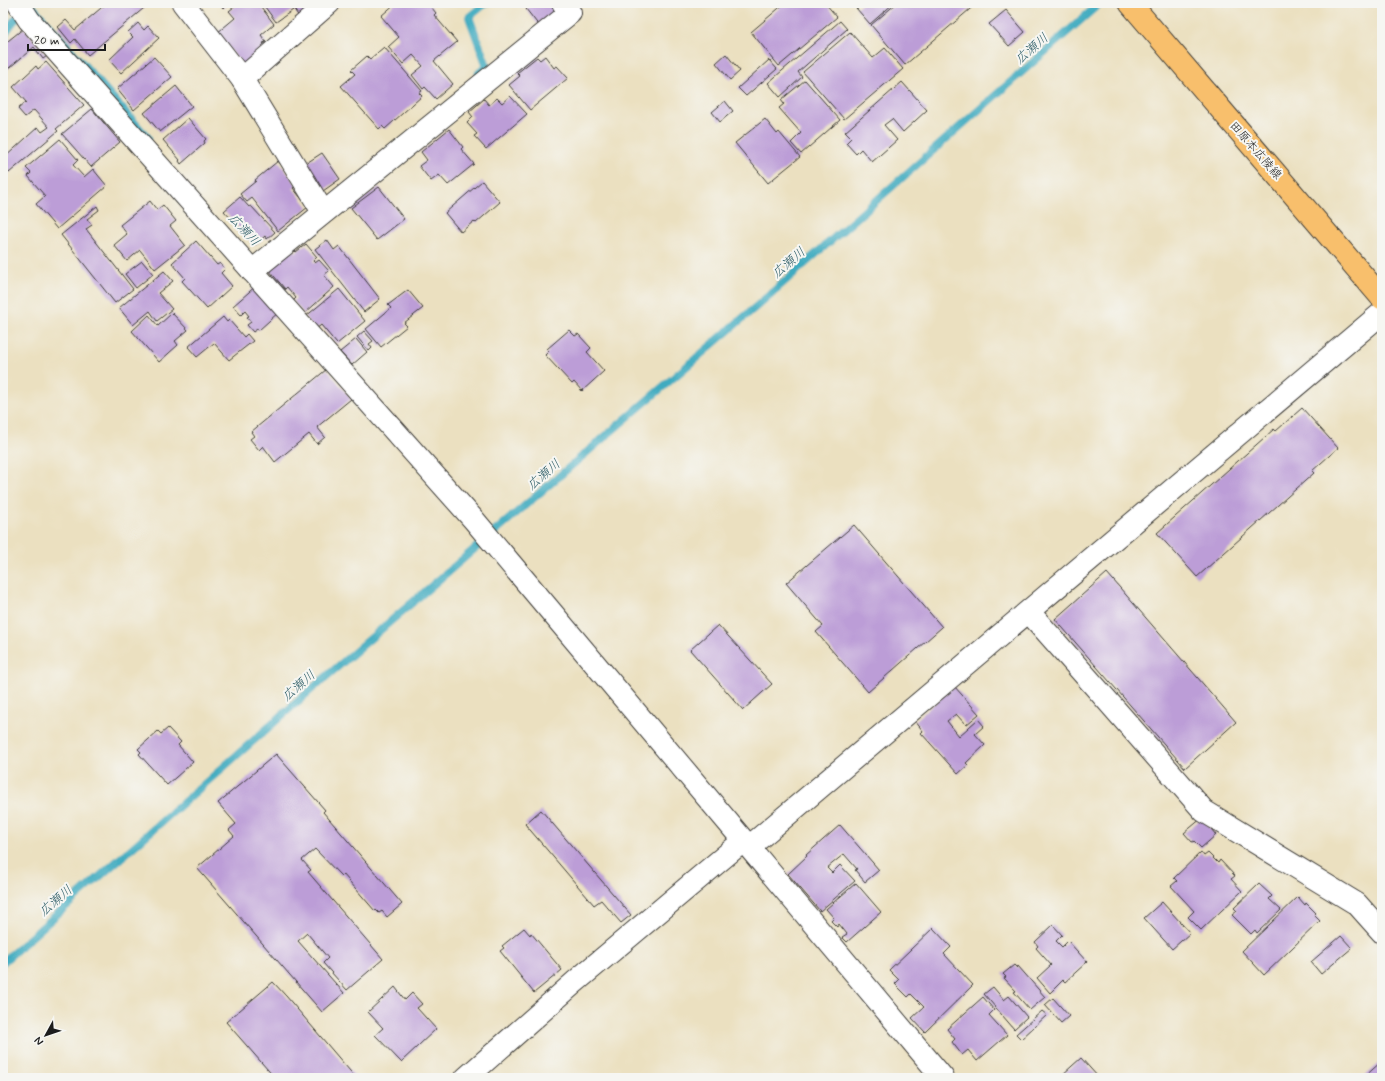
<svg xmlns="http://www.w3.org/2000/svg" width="1385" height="1081" font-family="Mynerve,'Klee One',sans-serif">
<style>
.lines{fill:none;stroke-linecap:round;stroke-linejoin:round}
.stream{stroke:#40abc0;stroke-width:8}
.building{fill:#bc9dd7}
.minor-casing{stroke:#3b3935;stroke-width:24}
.major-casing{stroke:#3b3935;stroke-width:24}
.minor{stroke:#fff;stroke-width:22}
.major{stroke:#f8bf6c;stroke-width:22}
.labels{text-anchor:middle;stroke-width:4;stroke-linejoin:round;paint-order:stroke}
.street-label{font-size:12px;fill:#1c1c1c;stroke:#f6f6f2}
.water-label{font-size:13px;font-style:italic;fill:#2c5c66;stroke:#f6f6f2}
</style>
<rect width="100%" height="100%" fill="#f6f6f2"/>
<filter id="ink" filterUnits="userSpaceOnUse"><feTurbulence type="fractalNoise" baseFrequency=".025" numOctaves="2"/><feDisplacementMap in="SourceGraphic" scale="8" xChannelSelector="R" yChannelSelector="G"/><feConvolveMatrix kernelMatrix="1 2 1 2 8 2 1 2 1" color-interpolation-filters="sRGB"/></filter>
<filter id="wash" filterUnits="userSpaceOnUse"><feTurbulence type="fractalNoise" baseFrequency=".012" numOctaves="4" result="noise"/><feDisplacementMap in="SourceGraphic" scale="16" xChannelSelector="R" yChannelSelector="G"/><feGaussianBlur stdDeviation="0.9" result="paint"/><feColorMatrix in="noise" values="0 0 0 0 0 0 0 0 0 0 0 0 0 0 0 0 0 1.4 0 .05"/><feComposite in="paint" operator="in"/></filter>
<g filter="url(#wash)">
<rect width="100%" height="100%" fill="#ebe0c0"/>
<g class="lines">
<!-- stream -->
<g class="stream">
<path d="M3,36L13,22L30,4L148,138"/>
<path d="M479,73L487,66L469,17L486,3"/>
<path d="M3,962L313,688L758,305L1099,4"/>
</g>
</g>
<g id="blocks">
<!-- building -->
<g class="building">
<path d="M107,3H150L88,55L75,39L71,43L58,27L66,20L75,30Z"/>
<path d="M220,3H229L223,8Z"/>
<path d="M239,3H258L274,24L261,35L266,42L263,43L267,48L243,66L217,33L235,18L229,11Z"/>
<path d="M262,3H287L293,10L276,22Z"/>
<path d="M290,3H311L316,10L301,20Z"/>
<path d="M396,3H428L436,13L434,15L457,42L434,61L453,84L436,99L425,87L423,89L412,75L423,66L413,55L403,64L388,47L399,37L381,16Z"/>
<path d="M528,3H555L561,10L540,27L526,9L530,6Z"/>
<path d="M785,3H825L837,17L779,66L751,32Z"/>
<path d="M863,3H894L870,24L856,8Z"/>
<path d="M897,3H977L905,65L871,25Z"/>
<path d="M1006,10L1025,32L1009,46L989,24Z"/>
<path d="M840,21L847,29L798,72L802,77L780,97L768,83Z"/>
<path d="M138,23L144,30L148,26L159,38L121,73L109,60L133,37L128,32Z"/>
<path d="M24,28L47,56L43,59L34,47L3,73V45Z"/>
<path d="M850,32L873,58L885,48L903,69L844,119L803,72Z"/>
<path d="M384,47L422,91L419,93L422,96L385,129L382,126L379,129L341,86L355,74L351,70L367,56L370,59Z"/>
<path d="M726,54L740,71L730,80L716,63Z"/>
<path d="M545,56L554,68L557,66L568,78L530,110L509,85L520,76L517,73L537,57L540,60Z"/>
<path d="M154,57L172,77L134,110L117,89Z"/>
<path d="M769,60L777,69L746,96L738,88Z"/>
<path d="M46,62L84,105L56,129L58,131L9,173L3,166V159L38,127L42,132L49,127L34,110L25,117L18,109L26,102L13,87L36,66L38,69Z"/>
<path d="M805,80L840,120L801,154L791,143L801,133L779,108L784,104L781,100Z"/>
<path d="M902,82L927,110L903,132L892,119L884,125L897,140L872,162L861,149L856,154L846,143L851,138L845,132Z"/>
<path d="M176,86L192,106L160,132L144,113Z"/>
<path d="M510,96L527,114L486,149L474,136L477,134L467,123L473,117L469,112L484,99L489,105L497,98L502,103Z"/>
<path d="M725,101L733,111L720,122L712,112Z"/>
<path d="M92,109L120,142L91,167L62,134Z"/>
<path d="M188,118L206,139L204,141L205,143L181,164L179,161L180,160L163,140Z"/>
<path d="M765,119L777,134L779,132L800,157L768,183L735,143Z"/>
<path d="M449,129L463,147L461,149L474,164L448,185L439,175L431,181L419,166L427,160L421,152Z"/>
<path d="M60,139L78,160L73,165L84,177L93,169L107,186L57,229L36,204L45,196L28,176L31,173L26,168Z"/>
<path d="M322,153L340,179L323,191L305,164Z"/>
<path d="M278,161L297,185L293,188L308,207L278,231L252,198L247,202L240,194L256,181L255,180Z"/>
<path d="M3,175L7,180L3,184Z"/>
<path d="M482,181L500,202L476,223L474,221L461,232L445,213Z"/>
<path d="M379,187L404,219L377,240L351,208Z"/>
<path d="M240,197L249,207L251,206L275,232L267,239L265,236L255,245L224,211Z"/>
<path d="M150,201L157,210L163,205L176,221L170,226L185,245L155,269L140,250L127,261L114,245L127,234L120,225Z"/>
<path d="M97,206L99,210L87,219L92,225L86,229L133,289L115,303L61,235Z"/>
<path d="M327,240L334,250L339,246L380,299L364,312L315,249Z"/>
<path d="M196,241L217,265L220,263L225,269L221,273L232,286L207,309L182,281L185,278L172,263Z"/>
<path d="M306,244L317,257L313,261L315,263L319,260L329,271L324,275L334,287L304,314L293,301L296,298L287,287L285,289L268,269L292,248L296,252Z"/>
<path d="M142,261L153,274L136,288L125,274Z"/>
<path d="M164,271L173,281L158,293L172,309L157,321L150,311L133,325L119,308Z"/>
<path d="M257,285L280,311L259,330L257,329L253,332L247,325L251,322L247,317L249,316L245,311L241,315L233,306Z"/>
<path d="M339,289L365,321L337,344L321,325L315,330L305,317Z"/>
<path d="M408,290L423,308L404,323L407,326L381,347L366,329L391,308L388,305Z"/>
<path d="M172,313L188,330L175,341L178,345L159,362L132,331L149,315L158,326Z"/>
<path d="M223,317L227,322L229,320L244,337L247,334L253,341L229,360L214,343L197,357L188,347Z"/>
<path d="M569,330L575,336L578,334L591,348L587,352L604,371L582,391L574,382L572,384L545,355L549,351L547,349Z"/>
<path d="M364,331L373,341L369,344L372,348L369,351L357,337Z"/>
<path d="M356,339L367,352L352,365L340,352Z"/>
<path d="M327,369L351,399L317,427L325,437L317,444L309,434L275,462L263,446L259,450L250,439L254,436L251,432Z"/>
<path d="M1302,408L1338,448L1312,471L1314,473L1197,577L1157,533L1274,429L1276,431Z"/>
<path d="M854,525L942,627L868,692L816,632L823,626L786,583Z"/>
<path d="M1107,573L1236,722L1185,768L1055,619Z"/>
<path d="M718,625L772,684L743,710L690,650Z"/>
<path d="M954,686L979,714L966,725L956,714L947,721L959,736L978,719L984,726L975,734L985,745L966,763L968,765L958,774L921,733L923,731L915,721Z"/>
<path d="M168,728L181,742L178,745L193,762L167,785L139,754L141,752L138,749L158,731L161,734Z"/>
<path d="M276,754L325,810L323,812L402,904L387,917L382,911L379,913L376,910L375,911L343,874L341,876L315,849L302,860L311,870L308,872L383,959L347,990L323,963L328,958L307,933L298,941L344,993L322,1012L197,868L234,836L229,830L236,824L218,803Z"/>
<path d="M541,810L631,915L621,923L601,900L594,905L525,824Z"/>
<path d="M1202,818L1216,835L1201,848L1194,841L1192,842L1184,833Z"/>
<path d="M840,825L879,870L865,882L855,870L857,869L844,854L827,868L832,873L840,865L855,881L820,911L788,874L807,856L806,855Z"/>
<path d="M1201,852L1204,856L1208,853L1218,863L1220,860L1235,876L1231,879L1242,891L1201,930L1188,917L1194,911L1171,886L1177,881L1174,878Z"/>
<path d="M856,883L881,912L847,942L842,937L847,934L839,924L837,927L831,921L834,918L826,909Z"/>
<path d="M1259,884L1272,896L1269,899L1281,910L1257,933L1255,930L1251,934L1232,915L1237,911L1234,908Z"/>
<path d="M1298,897L1305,905L1306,903L1316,913L1314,915L1320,921L1264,975L1242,951Z"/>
<path d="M1162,902L1190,933L1172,949L1144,918Z"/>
<path d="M1053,925L1062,935L1056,941L1062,947L1068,941L1087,962L1065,982L1063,980L1050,993L1037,978L1051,965L1036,948L1038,946L1035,942Z"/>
<path d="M524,928L530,935L531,933L562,970L534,993L500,951L504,948L502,946Z"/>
<path d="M933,928L951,947L944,954L973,985L925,1032L912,1018L924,1007L911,994L908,997L895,984L899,980L889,970Z"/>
<path d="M1341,936L1352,948L1321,974L1311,962Z"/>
<path d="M1014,965L1017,968L1018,966L1045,997L1030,1010L1014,992L1016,991L1004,978L1006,977L1003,974Z"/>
<path d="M273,982L286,996L356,1078H275L226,1022Z"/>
<path d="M395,987L405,1000L412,993L422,1004L417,1008L436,1029L401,1062L375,1035L383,1028L368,1012Z"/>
<path d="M993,987L1004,1000L1009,996L1027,1017L1014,1029L984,994Z"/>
<path d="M983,997L994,1010L989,1015L1007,1035L977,1061L968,1050L962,1055L952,1042L955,1039L947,1029Z"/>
<path d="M1053,998L1069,1016L1061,1023L1045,1005Z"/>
<path d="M1042,1011L1047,1015L1021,1039L1016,1034Z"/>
<path d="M1081,1058L1099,1078H1065L1062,1075Z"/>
<path d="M1382,1061V1078H1363Z"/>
</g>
</g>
</g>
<g filter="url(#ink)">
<use href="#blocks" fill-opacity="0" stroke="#3b3935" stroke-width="1"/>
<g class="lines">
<defs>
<g id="minor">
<path d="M18,3L29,20L474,520L943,1078"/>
<path d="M183,3L242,79L323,212"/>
<path d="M242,79L329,3"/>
<path d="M252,271L570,13L563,3"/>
<path d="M1029,612L1098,690L1204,811L1357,904L1382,932"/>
<path d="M749,847L1382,313"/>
<path d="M466,1078L575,982L743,841"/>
</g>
<path id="major" d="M1130,3L1382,298"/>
</defs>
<!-- minor casing -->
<use href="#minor" class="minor-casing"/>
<!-- major casing -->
<use href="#major" class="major-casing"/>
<!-- minor -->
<use href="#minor" class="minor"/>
<!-- major -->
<use href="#major" class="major"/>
</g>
</g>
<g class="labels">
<!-- street labels -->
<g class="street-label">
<text transform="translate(1256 150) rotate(49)" y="4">田原本広陵線</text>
</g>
<!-- water labels -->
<g class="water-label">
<text transform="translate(1031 48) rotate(-41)" y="5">広瀬川</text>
<text transform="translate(245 229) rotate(47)" y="5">広瀬川</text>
<text transform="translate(788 262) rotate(-41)" y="5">広瀬川</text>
<text transform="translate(543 474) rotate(-41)" y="5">広瀬川</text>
<text transform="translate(298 685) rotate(-41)" y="5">広瀬川</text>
<text transform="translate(55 900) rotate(-41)" y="5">広瀬川</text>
</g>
</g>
<!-- margin -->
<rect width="1385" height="1081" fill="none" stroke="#f6f6f2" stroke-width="16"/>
<!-- north arrow -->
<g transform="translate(46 1035) rotate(230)" stroke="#f6f6f2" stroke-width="3" paint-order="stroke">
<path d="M0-3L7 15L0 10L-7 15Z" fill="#1c1c1c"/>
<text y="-6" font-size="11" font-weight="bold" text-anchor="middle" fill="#1c1c1c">N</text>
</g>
<!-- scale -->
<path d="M28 44v6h77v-6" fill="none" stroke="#1c1c1c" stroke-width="2"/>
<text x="34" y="44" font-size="12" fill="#1c1c1c" stroke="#f6f6f2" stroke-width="3" paint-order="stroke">20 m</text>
</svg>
